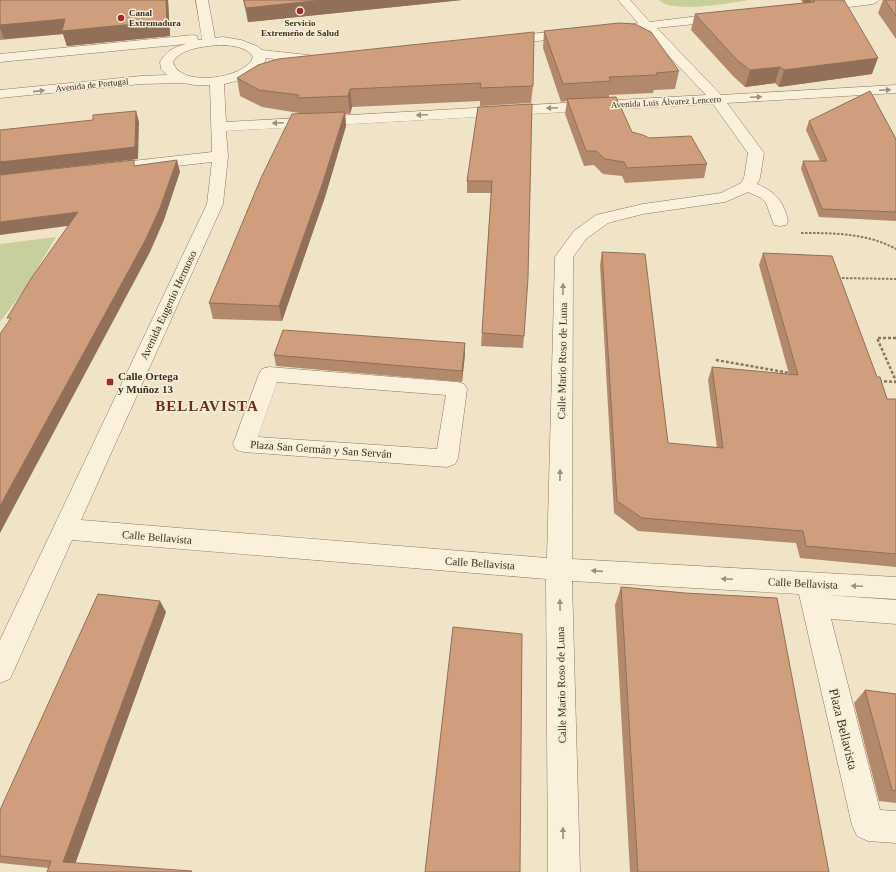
<svg xmlns="http://www.w3.org/2000/svg" width="896" height="872" font-family="Georgia,serif">
<style>
.green{fill:#c9cf9b}
.lines{fill:none;stroke-linecap:round;stroke-linejoin:round}
.minor-casing{stroke:#8d765c;stroke-width:1}
.path-far1{stroke:#8d765c;stroke-width:2;stroke-dasharray:2.5 1.5;stroke-linecap:butt}
.path{stroke:#8d765c;stroke-width:2.5;stroke-dasharray:3 2;stroke-linecap:butt}
.minor{fill:#faf1dc;fill-rule:evenodd}
.wall{fill:#b2896c}
.shaded-wall{fill:#916f58}
.building{fill:#cf9f7d;stroke:#916f58}
.oneway{fill:#9c907e}
.poi-dot{fill:#9e2a2b;stroke:#f7eed8;stroke-width:1.5}
.labels{text-anchor:middle;stroke-width:3;stroke-linejoin:round;paint-order:stroke}
.far-poi-label{font-size:9px;font-weight:bold;fill:#3d2e20;stroke:#f7eed8;text-anchor:start}
.far-street-label{font-size:9px;fill:#3d2e20;stroke:#f7eed8}
.street-label{font-size:11px;fill:#3d2e20;stroke:#f7eed8}
.poi-label{font-size:11px;font-weight:bold;fill:#3d2e20;stroke:#f7eed8;text-anchor:start}
.near-street-label{font-size:13px;fill:#3d2e20;stroke:#f7eed8}
.district-label{font-size:15px;font-weight:bold;letter-spacing:1px;fill:#6b2e1e;stroke:#f7eed8}
</style>
<rect width="100%" height="100%" fill="#f0e4c8"/>
<!-- green -->
<g class="green">
<path d="M659,0H749C731,3 671,14 659,0Z"/>
<path d="M56,237L24,290L0,322V244Z"/>
</g>
<g class="lines">
<defs>
<g id="minor">
<path d="M196,0H208L215,38L223,37L241,40L257,46L262,50L317,56L322,57L324,60L322,63L317,64L266,58C261,76 240,80 224,84L226,122L706,95L644,30H634L632,27L634,24L638,23L618,0H630L650,22L723,13L727,14L729,17L727,20L723,21L657,28L721,95L896,85V93L727,103L764,153L760,178L757,184C776,192 784,202 788,221L786,225L780,226L774,225L766,203L761,198L748,192L725,202L643,214L608,223L586,239L573,257L572,559L896,577V599L825,595L896,600V624L831,619L880,810L896,811V843L868,841L857,836L852,825L799,594L572,581L580,872H548L546,579L72,540L10,679L0,683V640L207,204L212,162L106,174L100,172L98,169L100,166L106,164L212,152L210,85H195L183,83L141,84L0,98V90L141,76L167,75L161,69L160,62C166,51 174,47 186,44L0,62V54L193,35L197,36L198,40H202ZM217,45C228,45 247,46 253,57C246,79 179,88 173,62C181,48 203,47 217,45ZM713,104L748,153L744,178L741,183L721,193L643,204L596,215L574,231L555,257L547,558L81,520L223,204L228,156L226,131Z"/>
<path d="M845,0H879L877,2L873,4L817,11L813,10L811,7L813,4L817,3Z"/>
<path d="M574,29L578,30L580,33L578,36L505,45L500,44L499,41L500,38L505,37Z"/>
<path d="M269,367L457,382L464,384L467,389L458,458L455,464L447,467L244,452L236,450L233,444L259,374L262,369ZM277,382L446,395L437,449L258,437Z"/>
</g>
</defs>
<!-- minor casing -->
<use href="#minor" class="minor-casing"/>
<!-- path-far1 -->
<g class="path-far1">
<path d="M801,233C834,233 867,233 896,249"/>
<path d="M838,278L896,279"/>
</g>
<!-- path -->
<g class="path">
<path d="M896,338H877L896,381"/>
<path d="M716,360L790,373"/>
<path d="M879,381L896,382"/>
</g>
<!-- minor -->
<use href="#minor" class="minor"/>
</g>
<!-- wall -->
<g class="wall">
<path d="M0,0H168L170,36L67,46L63,34L0,40Z"/>
<path d="M243,0H462L248,22Z"/>
<path d="M801,0H844L872,74L779,87L775,83L745,87L733,76L691,30L695,14L803,3Z"/>
<path d="M883,0H896V39L878,13Z"/>
<path d="M544,31L679,71L675,89L654,90L653,93L609,95V97L632,132L707,164L704,178L625,183L622,176L603,174L594,165L584,166L565,114L567,101L561,102L543,48Z"/>
<path d="M258,65L533,86L531,103L480,106V101L352,107L350,114H345L346,126L325,197L282,321L213,319L209,303L299,114V113L262,107L240,96L237,78Z"/>
<path d="M478,107L524,336L523,348L481,346L491,193H467V181Z"/>
<path d="M809,121L896,139V221L819,217L801,169L803,161H820L806,130Z"/>
<path d="M602,252L668,443L717,448L708,380L712,367L789,374L759,265L763,253L877,377L887,399H896V567L800,558L796,543L638,531L614,513L600,265Z"/>
<path d="M465,343V354L462,382L276,366L274,355Z"/>
<path d="M621,587L829,872H630L615,605Z"/>
<path d="M166,612L75,863L49,868L0,863V810Z"/>
<path d="M865,690L896,694V803L879,801L854,703Z"/>
</g>
<!-- shaded-wall -->
<g class="shaded-wall">
<path d="M166,0H168L170,36L67,46L63,34L4,39L0,28V25L65,19Z"/>
<path d="M323,0H462L248,22L246,8Z"/>
<path d="M804,0H811V2L803,3Z"/>
<path d="M878,58L872,74L779,87L784,70Z"/>
<path d="M780,67L775,83L745,87L750,70Z"/>
<path d="M350,89L352,107L350,114L348,96Z"/>
<path d="M136,111L139,122L138,159L0,175V162Z"/>
<path d="M345,112L346,126L325,197L282,321L279,306Z"/>
<path d="M177,160L180,172L164,220L150,252L0,533V506Z"/>
<path d="M78,212L82,224L0,235V222Z"/>
<path d="M465,343V354L462,382V371Z"/>
<path d="M160,601L166,612L73,870L63,862Z"/>
</g>
<!-- building -->
<g class="building">
<path d="M0,0H166L167,21L62,31L65,19L0,25Z"/>
<path d="M244,0H323L246,8Z"/>
<path d="M814,0H844L878,58L784,70L780,67L750,70L737,60L695,14L814,2Z"/>
<path d="M885,0H896V16Z"/>
<path d="M619,23L635,24L651,32L679,71L656,73L657,75L609,77L611,81L563,84L544,31Z"/>
<path d="M534,32L533,86L480,88L481,83L350,89L348,96L297,98L299,95L259,90L237,78L258,65L278,59Z"/>
<path d="M870,91L896,139V212L822,209L803,161H827L809,121Z"/>
<path d="M616,97L632,132L643,135L649,138L691,136L707,164L627,168L624,162L605,159L596,151H586L567,99Z"/>
<path d="M532,104L528,278L524,336L482,333L492,181H467L478,107Z"/>
<path d="M136,111L135,147L0,162V130L93,120V115Z"/>
<path d="M345,112L323,182L279,306L209,303L261,178L292,114Z"/>
<path d="M134,160V166L177,160L160,208L146,239L0,506V334L11,318H7L32,277L78,212L0,222V175Z"/>
<path d="M602,252L645,254L668,443L723,448L712,367L798,375L763,253L832,256L877,377H880L887,399H896V554L806,546L803,531L642,518L617,501Z"/>
<path d="M283,330L465,343L462,371L274,355Z"/>
<path d="M621,587L685,593L777,598L829,872H638Z"/>
<path d="M98,594L160,601L63,862L192,871L191,872H47L51,861L0,856V810Z"/>
<path d="M453,627L522,634L520,872H425Z"/>
<path d="M865,690L896,694V791L892,790Z"/>
</g>
<!-- one-way arrows -->
<defs><path id="oneway-solid" d="M-6-.8H1V-3.2L6.5 0L1 3.2V.8H-6Z"/></defs>
<g class="oneway">
<use href="#oneway-solid" transform="translate(885 90) rotate(-3)"/>
<use href="#oneway-solid" transform="translate(39 91) rotate(-6)"/>
<use href="#oneway-solid" transform="translate(756 97) rotate(-3)"/>
<use href="#oneway-solid" transform="translate(552 108) rotate(177)"/>
<use href="#oneway-solid" transform="translate(422 115) rotate(177)"/>
<use href="#oneway-solid" transform="translate(278 123) rotate(177)"/>
<use href="#oneway-solid" transform="translate(563 289) rotate(-89)"/>
<use href="#oneway-solid" transform="translate(560 475) rotate(-89)"/>
<use href="#oneway-solid" transform="translate(597 571) rotate(-176)"/>
<use href="#oneway-solid" transform="translate(727 579) rotate(-177)"/>
<use href="#oneway-solid" transform="translate(857 586) rotate(-177)"/>
<use href="#oneway-solid" transform="translate(560 605) rotate(-91)"/>
<use href="#oneway-solid" transform="translate(563 833) rotate(-91)"/>
</g>
<!-- markers -->
<g class="poi-dot">
<circle cx="300" cy="11" r="4"/>
<circle cx="121" cy="18" r="4"/>
<rect x="106" y="378" width="8" height="8" rx="2"/>
</g>
<g class="labels">
<!-- far-poi labels -->
<g class="far-poi-label">
<text x="129" y="16">Canal<tspan x="129" dy="10">Extremadura</tspan></text>
<text x="300" y="26" text-anchor="middle">Servicio<tspan x="300" dy="10">Extremeño de Salud</tspan></text>
</g>
<!-- far-street labels -->
<g class="far-street-label">
<text transform="translate(92 85) rotate(-6)" y="3">Avenida de Portugal</text>
<text transform="translate(666 102) rotate(-3)" y="3">Avenida Luis Álvarez Lencero</text>
</g>
<!-- street labels -->
<g class="street-label">
<text transform="translate(168 305) rotate(-65)" y="4">Avenida Eugenio Hermoso</text>
<text transform="translate(562 361) rotate(-89)" y="4">Calle Mario Roso de Luna</text>
<text transform="translate(321 449) rotate(4)" y="4">Plaza San Germán y San Serván</text>
<text transform="translate(157 537) rotate(5)" y="4">Calle Bellavista</text>
<text transform="translate(480 563) rotate(4)" y="4">Calle Bellavista</text>
<text transform="translate(803 583) rotate(3)" y="4">Calle Bellavista</text>
<text transform="translate(561 685) rotate(-91)" y="4">Calle Mario Roso de Luna</text>
</g>
<!-- poi labels -->
<g class="poi-label">
<text x="118" y="380">Calle Ortega<tspan x="118" dy="13">y Muñoz 13</tspan></text>
</g>
<!-- near-street labels -->
<g class="near-street-label">
<text transform="translate(844 729) rotate(76)" y="5">Plaza Bellavista</text>
</g>
<!-- district labels -->
<g class="district-label">
<text x="207" y="411">BELLAVISTA</text>
</g>
</g>
</svg>
